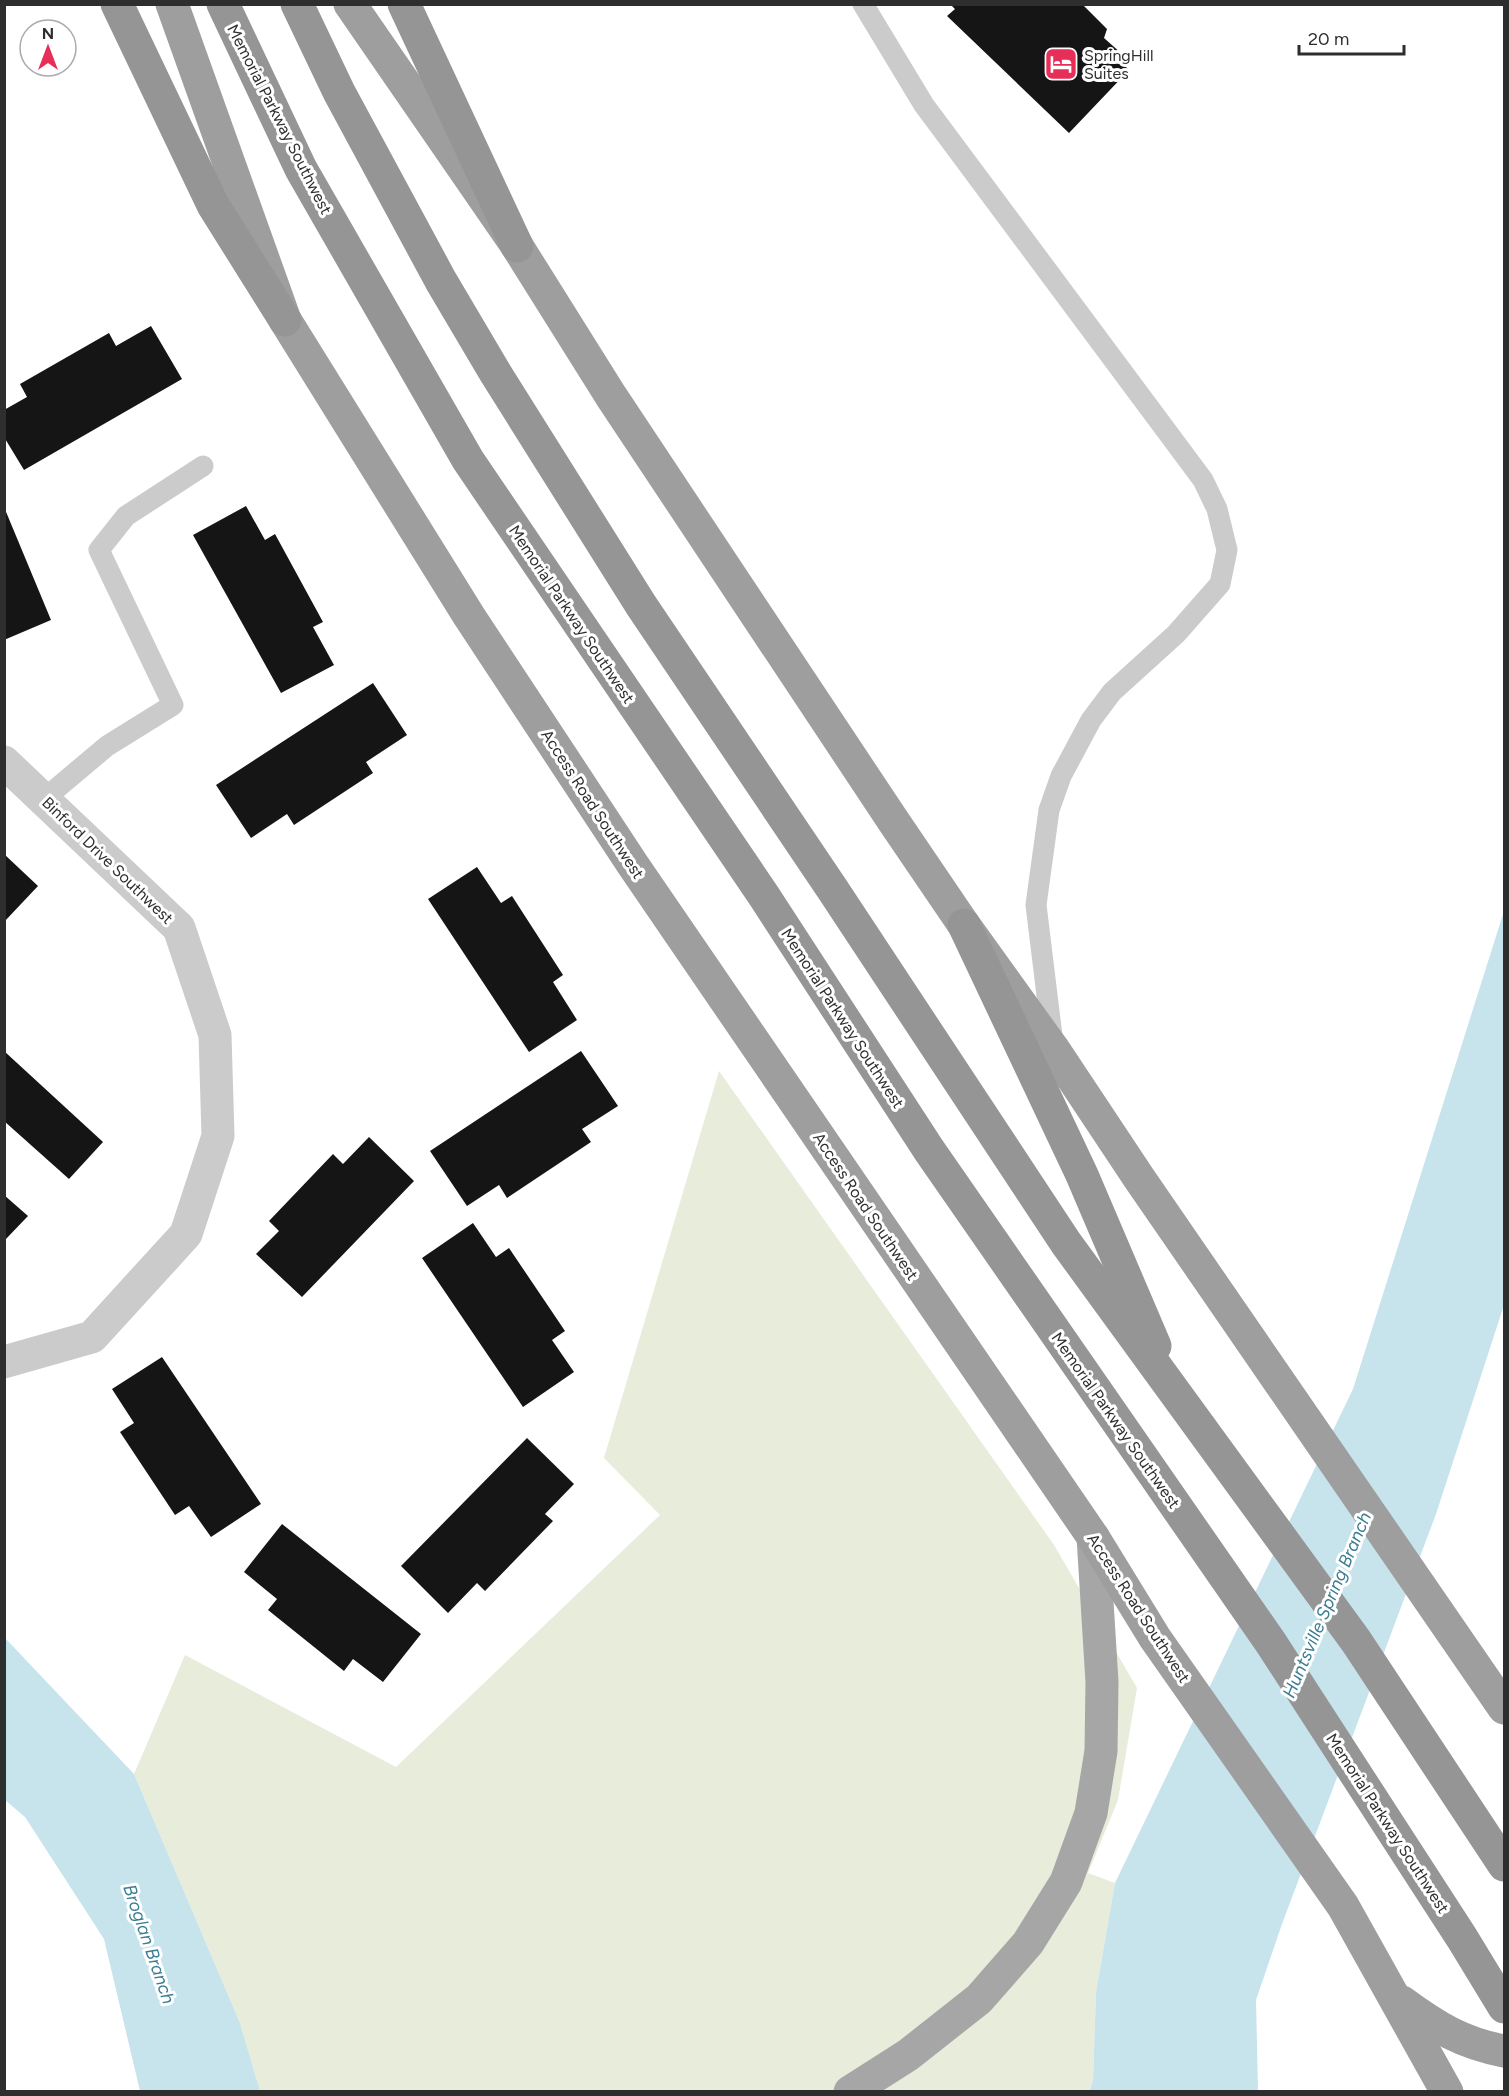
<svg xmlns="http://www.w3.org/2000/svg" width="1509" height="2096" font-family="Figtree,sans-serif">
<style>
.green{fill:#e7ecdb}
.water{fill:#c7e3ec}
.building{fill:#151515}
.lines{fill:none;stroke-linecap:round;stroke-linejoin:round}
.service{stroke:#cbcbcb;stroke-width:21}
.minor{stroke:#cbcbcb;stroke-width:33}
.primary{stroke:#a6a6a6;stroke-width:33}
.trunk{stroke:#9e9e9e;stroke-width:33}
.motorway{stroke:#959595;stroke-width:33}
.labels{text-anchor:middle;stroke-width:6;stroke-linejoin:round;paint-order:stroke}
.poi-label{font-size:16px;fill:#2e2e2e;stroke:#fff;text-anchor:start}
.street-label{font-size:16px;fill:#2e2e2e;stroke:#fff}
.water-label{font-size:18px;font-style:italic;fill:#3b7d91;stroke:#fff}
</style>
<rect width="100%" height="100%" fill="#fff"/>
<!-- green -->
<path class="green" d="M719,1071L1054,1545L1137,1688L1118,1800L1088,1873L1115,1883L1096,1992L1093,2080L1089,2091H260L240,2023L134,1774L185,1655L396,1767L660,1515L604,1458Z"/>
<!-- water -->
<g class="water">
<path d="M1504,911V1305L1436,1514L1282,1924L1256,2000L1258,2091L1089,2092L1093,2080L1096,1992L1115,1883L1353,1389Z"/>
<path d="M5,1638L134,1774L240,2023L260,2091H140L104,1939L25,1817L5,1800Z"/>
</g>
<!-- building -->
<g class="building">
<path d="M950,4H1082L1107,29L1104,38L1122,54L1117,58L1129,70L1069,133L947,16L955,9Z"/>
<path d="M151,326L182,379L24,470L4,437V410L27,397L20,384L109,333L116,346Z"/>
<path d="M246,506L265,540L275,534L323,622L313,627L334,665L281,693L193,535Z"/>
<path d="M4,507L51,620L4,640Z"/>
<path d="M373,683L407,735L366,762L373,773L294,825L287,814L251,838L216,785Z"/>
<path d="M4,854L38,886L4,922Z"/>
<path d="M477,867L501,903L512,896L563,975L553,982L577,1020L529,1052L428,899Z"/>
<path d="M4,1051L103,1142L69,1179L4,1121Z"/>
<path d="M581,1051L618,1106L582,1129L591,1142L507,1198L499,1185L467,1206L430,1151Z"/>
<path d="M369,1137L414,1181L302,1297L256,1254L279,1231L269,1221L333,1154L343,1164Z"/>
<path d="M4,1195L28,1216L4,1241Z"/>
<path d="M473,1223L496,1257L509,1248L565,1331L552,1340L574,1372L523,1407L422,1258Z"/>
<path d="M162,1357L261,1504L211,1537L189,1506L175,1515L120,1432L134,1423L112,1389Z"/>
<path d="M527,1438L574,1484L545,1514L553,1521L485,1591L477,1583L448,1613L401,1566Z"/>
<path d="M282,1524L421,1634L383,1682L353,1659L344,1671L268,1610L277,1599L244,1572Z"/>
</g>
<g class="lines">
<!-- service -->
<g class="service">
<path d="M863,4L924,105L1203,480L1217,509L1227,550L1220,584L1176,634L1112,692L1091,720L1061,776L1049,810L1036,905L1053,1044"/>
<path d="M44,799L107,746L173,705L99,550L126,516L203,466"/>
</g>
<!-- minor -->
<path class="minor" d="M4,762L179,928L215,1035L218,1136L186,1234L92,1337L4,1362"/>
<!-- primary -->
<path class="primary" d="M850,2092L908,2055L979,1999L1028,1943L1066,1882L1091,1813L1101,1751L1102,1682L1093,1537"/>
<!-- trunk -->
<g class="trunk">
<path d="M172,4L285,320L469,616L633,865L1093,1537L1155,1638L1343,1906L1447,2092"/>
<path d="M350,4L517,246L611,396L894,822L964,925L1054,1050L1139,1178L1504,1708"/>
<path d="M1402,2002C1436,2027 1462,2043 1504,2051"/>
</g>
<!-- motorway -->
<g class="motorway">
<path d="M117,4L213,205L285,320"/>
<path d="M223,4L301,169L468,460L764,896L929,1150L1271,1643L1462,1938L1504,2007"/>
<path d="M297,4L339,92L441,281L496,374L641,605L833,890L1066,1243L1356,1641L1504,1865"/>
<path d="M404,4L517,246"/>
<path d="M964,925L1082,1175L1155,1346"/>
</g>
</g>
<!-- icons -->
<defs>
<symbol id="hotel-square" viewBox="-11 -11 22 22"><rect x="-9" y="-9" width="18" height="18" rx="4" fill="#e72e59" stroke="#fff"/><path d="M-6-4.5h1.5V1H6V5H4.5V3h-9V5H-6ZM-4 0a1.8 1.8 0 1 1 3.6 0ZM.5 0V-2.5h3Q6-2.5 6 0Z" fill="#fff"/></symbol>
</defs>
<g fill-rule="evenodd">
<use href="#hotel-square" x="1042" y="45" width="38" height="38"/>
</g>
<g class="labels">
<!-- poi labels -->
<g class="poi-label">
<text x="1084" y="61">SpringHill<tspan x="1084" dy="18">Suites</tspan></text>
</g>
<!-- street labels -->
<g class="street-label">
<text transform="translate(280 119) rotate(63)" y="6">Memorial Parkway Southwest</text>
<text transform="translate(572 614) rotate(56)" y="6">Memorial Parkway Southwest</text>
<text transform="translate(593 804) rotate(57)" y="6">Access Road Southwest</text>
<text transform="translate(108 860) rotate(44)" y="6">Binford Drive Southwest</text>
<text transform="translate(843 1018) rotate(57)" y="6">Memorial Parkway Southwest</text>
<text transform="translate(866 1206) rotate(56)" y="6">Access Road Southwest</text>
<text transform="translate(1116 1420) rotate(55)" y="6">Memorial Parkway Southwest</text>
<text transform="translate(1139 1608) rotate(57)" y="6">Access Road Southwest</text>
<text transform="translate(1388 1823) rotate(57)" y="6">Memorial Parkway Southwest</text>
</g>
<!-- water labels -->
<g class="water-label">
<text transform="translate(1327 1605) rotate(-67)" y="6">Huntsville Spring Branch</text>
<text transform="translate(149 1944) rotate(71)" y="6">Broglan Branch</text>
</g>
</g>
<!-- border -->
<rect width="1509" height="2096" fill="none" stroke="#2e2e2e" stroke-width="12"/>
<!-- north arrow -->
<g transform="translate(48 48)"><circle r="28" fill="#ffffff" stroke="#ababab" stroke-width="1.5"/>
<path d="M0-4.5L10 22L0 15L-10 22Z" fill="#e72e59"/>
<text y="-9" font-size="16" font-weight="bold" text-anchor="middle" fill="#2e2e2e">N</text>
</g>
<!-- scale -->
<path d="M1299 45v9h105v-9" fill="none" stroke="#2e2e2e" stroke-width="3"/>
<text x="1308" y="45" font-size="18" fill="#2e2e2e" stroke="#ffffff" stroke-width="4.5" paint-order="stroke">20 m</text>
</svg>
